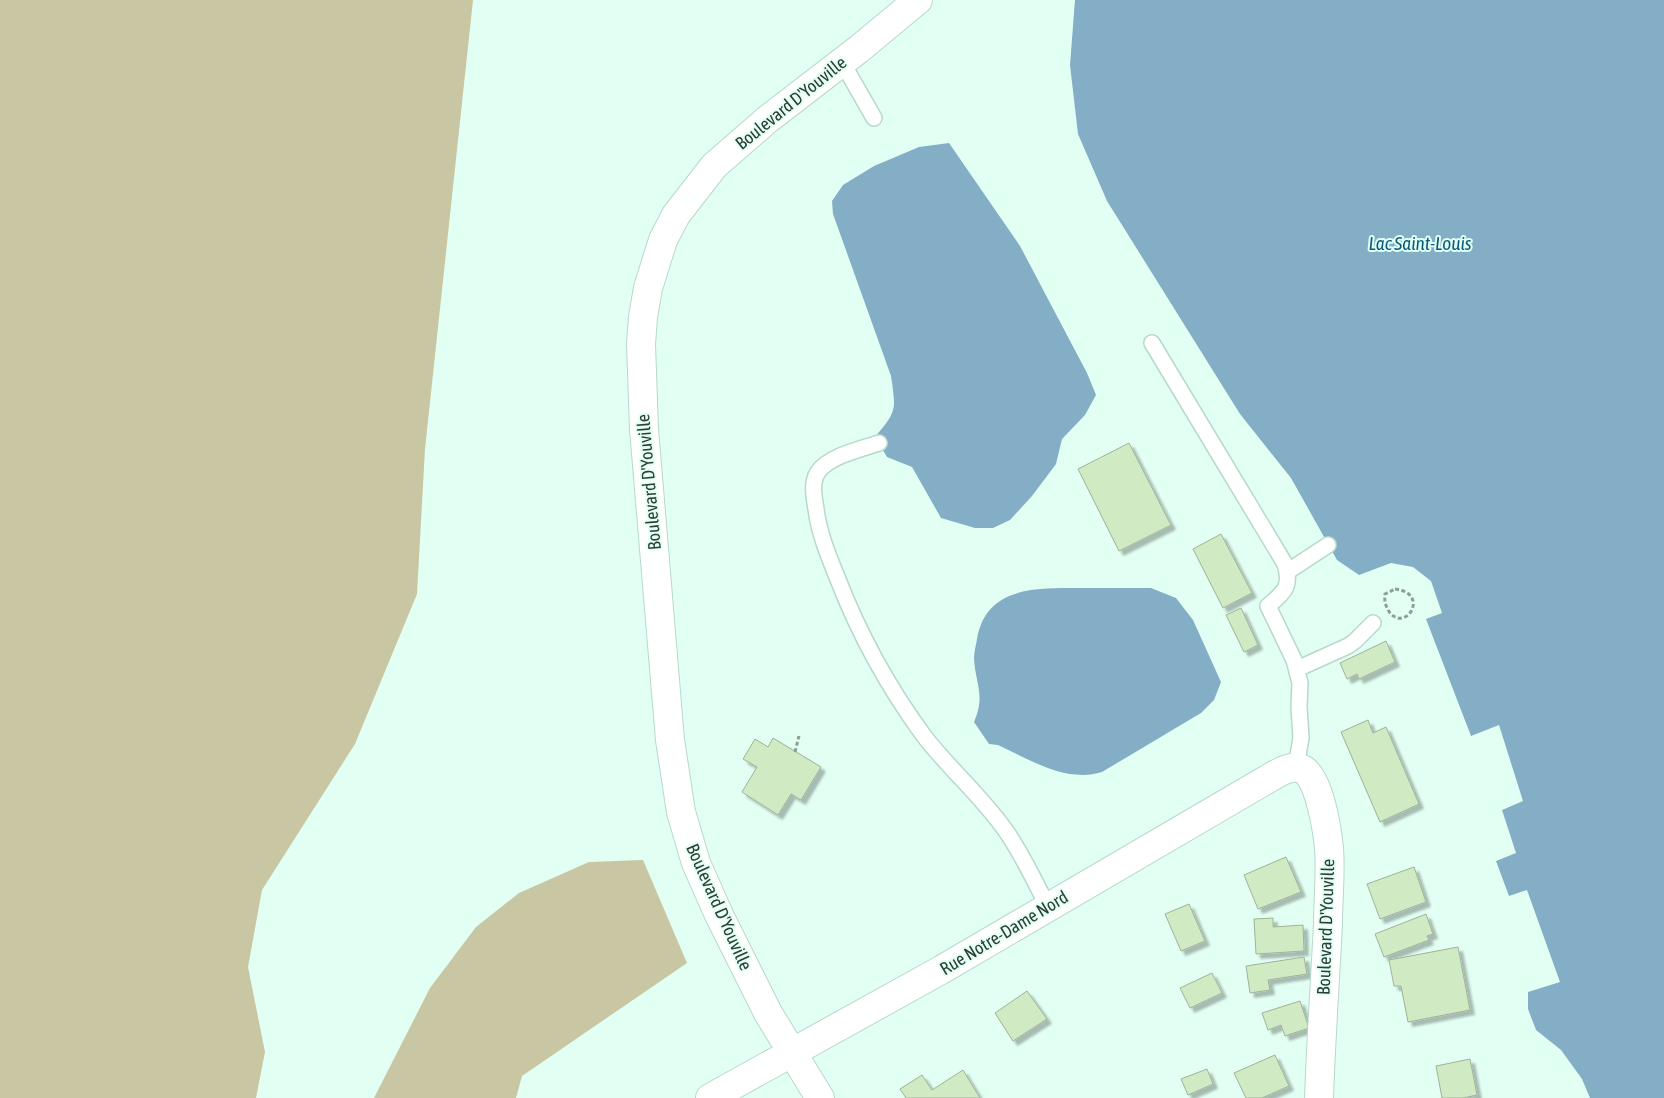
<svg xmlns="http://www.w3.org/2000/svg" width="1664" height="1098" font-family="'Asap Condensed',sans-serif">
<style>
.green{fill:#c9c6a3}
.water{fill:#83aec5}
.building{fill:#d0eac4;stroke:#a0b298;filter:url(#shadow)}
.lines{fill:none;stroke-linecap:round;stroke-linejoin:round}
.lane-casing{stroke:#b6d9ca;stroke-width:18}
.street-casing{stroke:#b6d9ca;stroke-width:30}
.path{stroke:#8aa096;stroke-width:3;stroke-dasharray:4 2.5;stroke-linecap:butt}
.lane{stroke:#fff;stroke-width:15}
.street{stroke:#fff;stroke-width:28}
.labels{text-anchor:middle;stroke-width:4;stroke-linejoin:round;paint-order:stroke}
.street-label{font-size:18px;fill:#2f3d37;stroke:#e2fff3}
.water-label{font-size:19px;font-style:italic;fill:#085b7b;stroke:#e2fff3}
</style>
<defs>
<filter id="shadow"><feDropShadow dx="4.5" dy="4.5" stdDeviation="1" flood-color="#0004"/></filter>
</defs>
<rect width="100%" height="100%" fill="#e2fff3"/>
<!-- green -->
<g class="green">
<path d="M0,0H473L425,449L417,594L355,744L262,890L248,967L265,1052L256,1098H0Z"/>
<path d="M643,860L687,963L522,1076L516,1098H374L430,988L476,927L519,893L589,862Z"/>
</g>
<!-- water -->
<g class="water">
<path d="M1075,0H1664V1098H1590L1582,1079L1561,1050L1536,1030L1528,1009V992L1560,982L1527,890L1509,896L1496,861L1516,853L1502,810L1523,801L1499,725L1471,736L1426,619L1442,613L1431,581L1413,567L1391,563L1359,575L1337,560L1291,478L1240,414L1107,201L1078,134L1070,65Z"/>
<path d="M949,143L1020,246L1087,373L1096,395L1085,415L1062,439L1056,464L1032,496L1010,520L993,528H975L941,518L912,467L887,457L875,437C897,411 896,410 891,376L833,214L832,201L843,185L874,166L919,147Z"/>
<path d="M1094,588H1151L1176,598L1193,620L1221,682L1214,700L1201,713L1102,772C1066,783 1030,760 998,745L989,744L974,722C986,695 975,683 974,658C974,652 976,645 977,639C987,580 1049,589 1094,588Z"/>
</g>
<!-- building -->
<g class="building">
<path d="M1129,443L1171,525L1119,551L1078,469Z"/>
<path d="M1221,534L1252,593L1223,608L1193,549Z"/>
<path d="M1241,608L1258,645L1244,652L1226,615Z"/>
<path d="M1386,641L1395,662L1359,679L1357,674L1347,679L1340,663Z"/>
<path d="M1368,720L1373,733L1386,727L1419,804L1380,822L1341,732Z"/>
<path d="M773,738L821,767L801,800L791,794L778,815L742,792L757,767L743,759L755,739L768,747Z"/>
<path d="M1286,857L1301,892L1258,909L1244,875Z"/>
<path d="M1414,867L1426,902L1380,919L1367,884Z"/>
<path d="M1189,904L1205,941L1181,951L1165,914Z"/>
<path d="M1426,914L1433,934L1427,936L1429,940L1384,957L1375,934Z"/>
<path d="M1273,918V927L1303,925L1304,951L1256,954L1254,919Z"/>
<path d="M1458,947L1470,1010L1408,1022L1401,986H1394L1389,960Z"/>
<path d="M1304,957L1307,974L1268,980L1270,990L1250,993L1246,966Z"/>
<path d="M1212,973L1222,993L1190,1008L1180,988Z"/>
<path d="M1027,991L1047,1019L1013,1041L995,1013Z"/>
<path d="M1300,1001L1309,1028L1285,1036L1281,1025L1268,1030L1262,1013Z"/>
<path d="M1275,1055L1289,1086L1262,1098H1246L1234,1073Z"/>
<path d="M1470,1059L1477,1095L1463,1098H1442L1436,1066Z"/>
<path d="M1207,1069L1213,1084L1188,1095L1181,1079Z"/>
<path d="M963,1070L980,1098H906L900,1089L922,1075L932,1090Z"/>
</g>
<g class="lines">
<defs>
<g id="lane">
<path d="M842,62L874,118"/>
<path d="M1152,343L1285,564C1292,587 1284,592 1268,606L1294,660L1300,683L1299,707L1301,738L1296,767"/>
<path d="M879,443C861,449 829,456 818,472C811,482 814,497 816,509C819,533 828,555 837,577C859,634 888,687 924,736C950,770 984,798 1008,834C1023,856 1035,882 1048,907"/>
<path d="M1287,572L1328,545"/>
<path d="M1297,669L1348,646L1355,641L1373,623"/>
</g>
<g id="street">
<path d="M710,1098L941,970L1266,780C1275,775 1293,762 1304,770C1320,782 1327,829 1329,848C1331,873 1328,899 1328,924C1325,982 1321,1040 1319,1098"/>
<path d="M820,1098L768,1013L719,915L696,863L681,812L670,740L644,429L641,344L643,317L648,288L663,240L676,215L714,166L768,119L859,49L918,0"/>
</g>
</defs>
<!-- lane casing -->
<use href="#lane" class="lane-casing"/>
<!-- street casing -->
<use href="#street" class="street-casing"/>
<!-- path -->
<g class="path">
<path d="M1395,589C1430,593 1407,632 1390,613C1386,607 1384,602 1385,594Z"/>
<path d="M795,752L799,736"/>
</g>
<!-- lane -->
<use href="#lane" class="lane"/>
<!-- street -->
<use href="#street" class="street"/>
</g>
<g class="labels">
<!-- street labels -->
<g class="street-label">
<text transform="translate(791 103) rotate(-39)" y="6">Boulevard D'Youville</text>
<text transform="translate(649 482) rotate(-95)" y="6">Boulevard D'Youville</text>
<text transform="translate(719 907) rotate(66)" y="6">Boulevard D'Youville</text>
<text transform="translate(1326 927) rotate(-88)" y="6">Boulevard D'Youville</text>
<text transform="translate(1004 933) rotate(-31)" y="6">Rue Notre-Dame Nord</text>
</g>
<!-- water labels -->
<g class="water-label">
<text x="1420" y="250">Lac Saint-Louis</text>
</g>
</g>
</svg>
